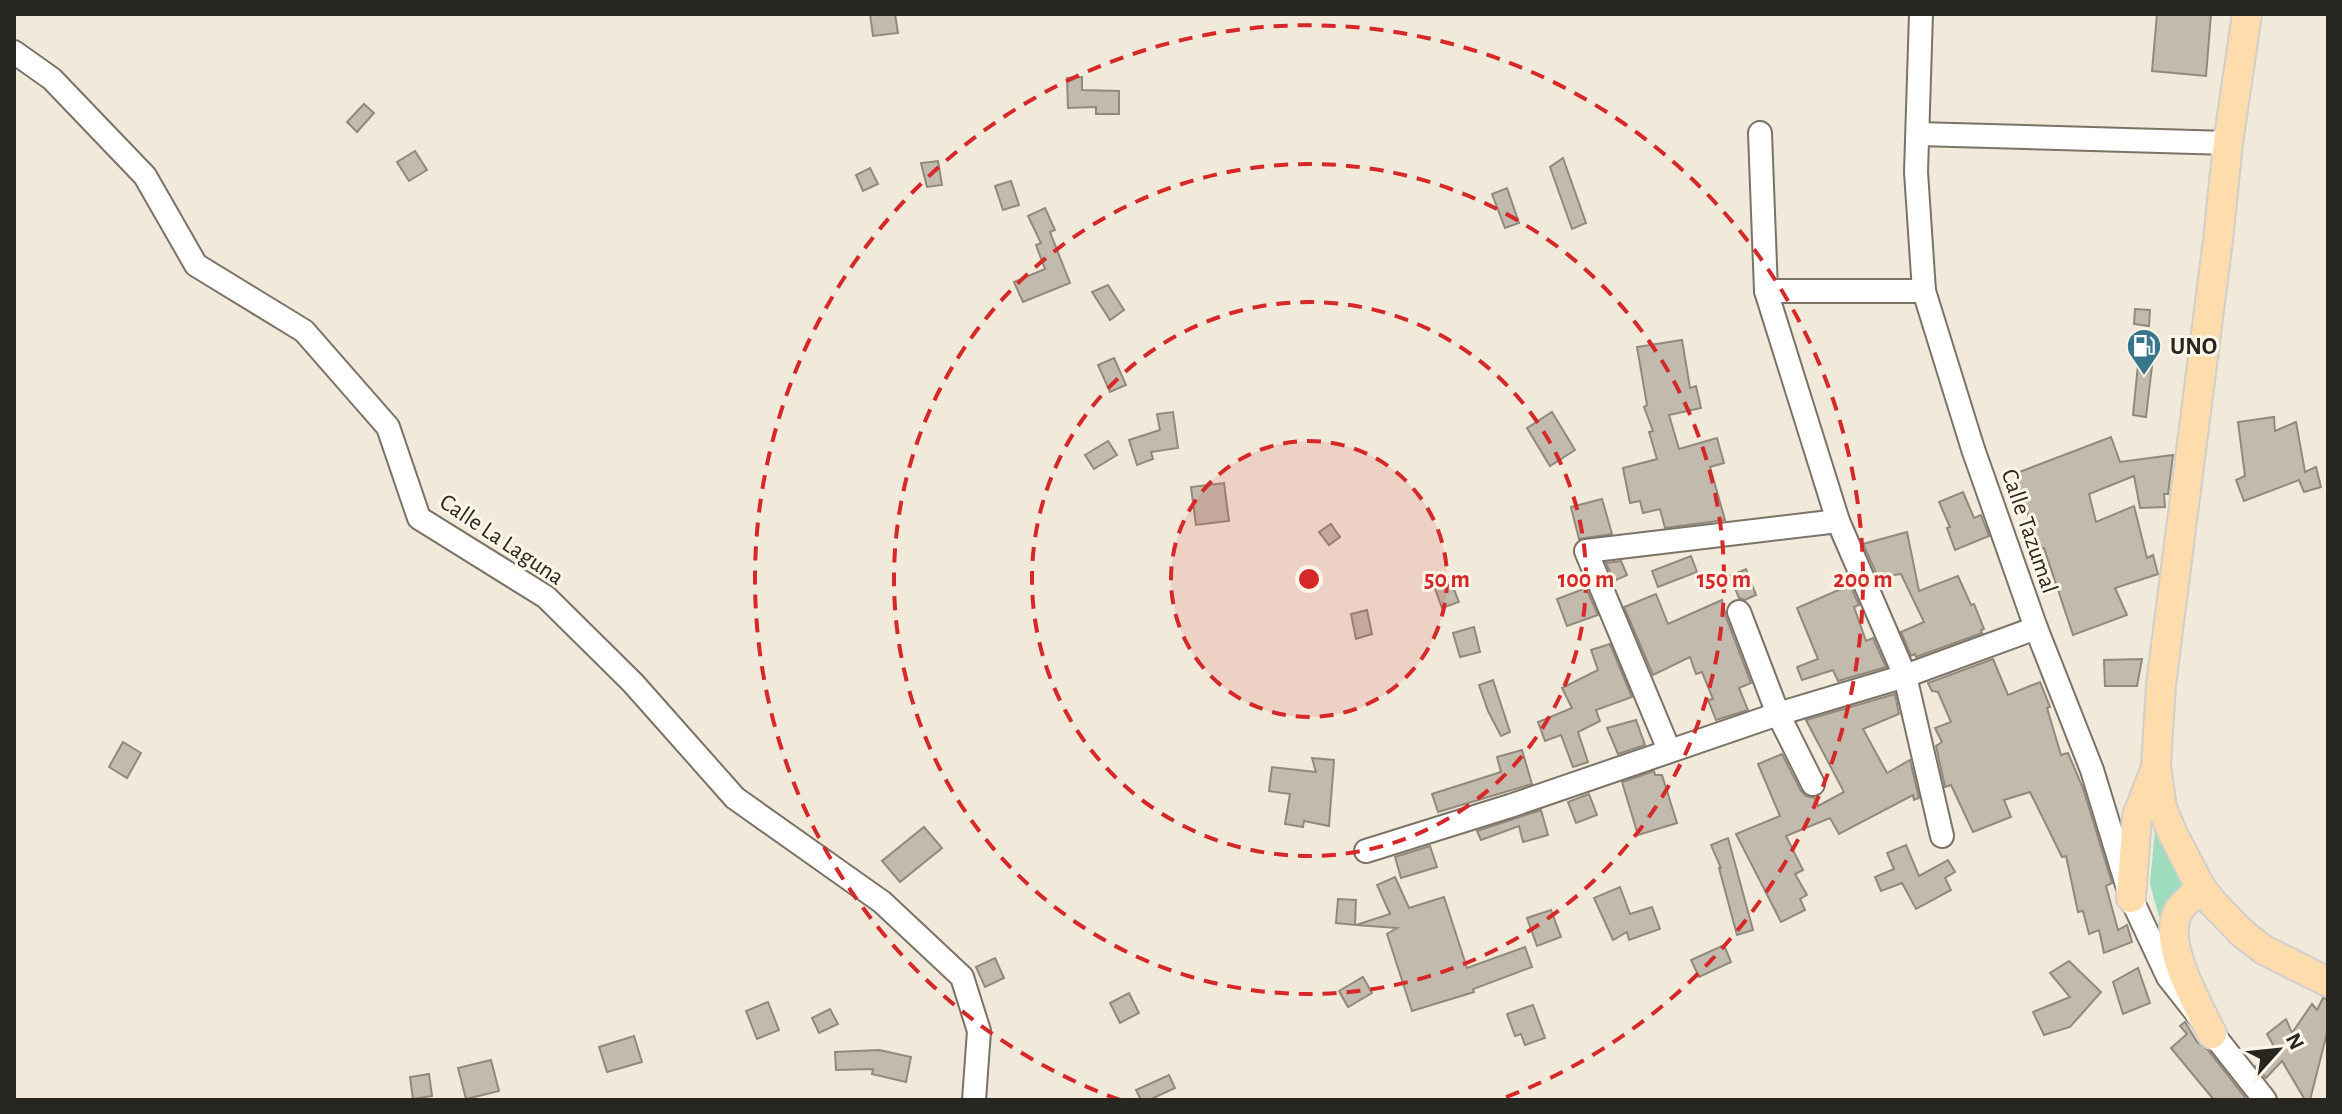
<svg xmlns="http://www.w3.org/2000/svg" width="2342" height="1114" font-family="'Alegreya Sans',sans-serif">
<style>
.green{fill:#9dddbd}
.building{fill:#c2baac;stroke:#918a7c;stroke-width:2}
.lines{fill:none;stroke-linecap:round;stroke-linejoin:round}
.minor-casing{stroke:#7a7366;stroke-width:26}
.major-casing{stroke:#d0cfce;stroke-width:32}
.minor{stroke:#fff;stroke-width:22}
.major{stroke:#fedcab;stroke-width:28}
.ring{fill:none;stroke:#d62828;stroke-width:4;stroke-dasharray:14 10}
.labels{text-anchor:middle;stroke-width:6;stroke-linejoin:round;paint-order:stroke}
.poi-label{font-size:24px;font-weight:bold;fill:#282620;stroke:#fef6e8;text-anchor:start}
.street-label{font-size:24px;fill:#282620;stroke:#fef6e8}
.centre{fill:#d62828;stroke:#fef6e8;stroke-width:4}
.ring-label{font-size:24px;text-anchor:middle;font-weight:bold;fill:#d62828;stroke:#fef6e8;stroke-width:6;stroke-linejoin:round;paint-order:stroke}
</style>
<rect width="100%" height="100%" fill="#f1e9da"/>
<!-- green -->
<path class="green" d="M2156,819L2192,880L2163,931L2150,884Z"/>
<!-- building -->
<g class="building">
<path d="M870,14H895L898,33L873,36Z"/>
<path d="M2157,14H2211L2206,76L2152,71Z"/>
<path d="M1082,77V90L1119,91V114H1096V107L1068,108L1067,78Z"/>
<path d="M364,104L374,113L357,132L347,122Z"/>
<path d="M415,151L427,170L409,181L397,162Z"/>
<path d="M1563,158L1586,223L1572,229L1550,167Z"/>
<path d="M938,161L942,185L927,187L921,163Z"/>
<path d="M870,168L878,184L863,191L856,175Z"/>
<path d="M1011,181L1019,205L1003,210L995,186Z"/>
<path d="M1507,188L1519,223L1505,228L1492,194Z"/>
<path d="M1045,208L1055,230L1050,232L1070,283L1023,302L1014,282L1045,269L1036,245L1041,243L1028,216Z"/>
<path d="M1108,285L1124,310L1110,320L1092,292Z"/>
<path d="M2135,309L2150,310L2149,326L2134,324Z"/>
<path d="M1682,340L1690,388L1696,386L1701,408L1669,415L1679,449L1717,438L1724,463L1710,467L1725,520L1665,528L1660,509L1643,513L1640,501L1630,503L1623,468L1657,459L1649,432L1653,431L1644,407L1647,405L1637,347Z"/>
<path d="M2139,355L2153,357L2146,417L2133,415Z"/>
<path d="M1114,358L1126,385L1110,392L1098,365Z"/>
<path d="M1173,412L1178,448L1151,452L1153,459L1137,465L1129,440L1160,430L1157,414Z"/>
<path d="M1552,412L1575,450L1550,466L1527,428Z"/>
<path d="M2274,417L2275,431L2296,422L2305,472L2316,467L2321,487L2304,492L2299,480L2244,501L2236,480L2245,476L2238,422Z"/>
<path d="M2111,437L2120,462L2173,455L2168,494H2164L2165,507L2140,508L2134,476L2089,494L2096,522L2134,506L2147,558L2153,555L2158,574L2115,588L2127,615L2073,635L2044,548L2040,549L2014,474Z"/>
<path d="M1108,441L1117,455L1094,469L1085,455Z"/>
<path d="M1224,483L1229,521L1196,525L1191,487Z"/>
<path d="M1963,492L1974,518L1981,515L1989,536L1955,550L1947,528L1950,527L1939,502Z"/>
<path d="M1602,499L1612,534L1579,539L1571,507Z"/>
<path d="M1331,524L1340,537L1329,545L1319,532Z"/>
<path d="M1907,532L1919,591L1958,576L1971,605L1974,604L1984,629L1981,630L1982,633L1916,657L1915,654L1911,656L1901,632L1924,622L1901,574L1878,577L1863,544Z"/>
<path d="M1691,556L1697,572L1658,587L1652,571Z"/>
<path d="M1621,561L1627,575L1614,581L1606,563Z"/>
<path d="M1746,569L1756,595L1745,600L1739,598L1730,576Z"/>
<path d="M1450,580L1459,602L1442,608L1434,586Z"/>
<path d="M1850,585L1859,605L1854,607L1866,641L1873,638L1886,667L1838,681L1833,670L1802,680L1797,667L1818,659L1797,608Z"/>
<path d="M1586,588L1598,615L1567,626L1557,599Z"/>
<path d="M1656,594L1668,624L1722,600L1726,617L1751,683L1739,688L1748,710L1716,720L1708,700L1713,699L1702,672L1696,674L1690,657L1653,675L1624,607Z"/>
<path d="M1367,610L1372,634L1356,639L1351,614Z"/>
<path d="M1474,627L1480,652L1460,657L1453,633Z"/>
<path d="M1610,644L1632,697L1596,710L1600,721L1578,732L1588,762L1573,767L1561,735L1545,741L1538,722L1572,708L1562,688L1598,670L1591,650Z"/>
<path d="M1993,659L2008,695L2040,682L2050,707L2047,708L2061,755L2068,753L2083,788L2112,883L2106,886L2118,930L2127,925L2132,942L2104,953L2099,930L2089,934L2083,911L2078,912L2066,856L2062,857L2030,792L2004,800L2011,817L1973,832L1951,785L1945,787L1936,746L1942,742L1935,728L1951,722L1938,692L1932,691L1928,683Z"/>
<path d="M2142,659L2137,686H2105L2104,660Z"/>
<path d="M1493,680L1510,732L1501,736L1488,711L1479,685Z"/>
<path d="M1895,694L1899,714L1863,729L1887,773L1910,760L1919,798L1914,800L1913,795L1839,834L1830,818L1786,836L1803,870L1795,874L1807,895L1800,899L1805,910L1781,922L1736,834L1780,816L1758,764L1782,754L1801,791L1806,796L1815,798L1818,806L1844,792L1806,720Z"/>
<path d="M1636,720L1645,745L1618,754L1607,728Z"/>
<path d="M123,742L141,753L127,778L109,767Z"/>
<path d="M1522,750L1532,784L1438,812L1432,794L1501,772L1497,757Z"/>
<path d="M1312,758L1334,760L1329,826L1304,821L1303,827L1285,824L1290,794L1269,791L1272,767L1316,772Z"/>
<path d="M1654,771L1655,775H1662L1677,823L1638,835L1622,782Z"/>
<path d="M1589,794L1597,815L1576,823L1568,802Z"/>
<path d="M1541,810L1548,835L1523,842L1519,826L1481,840L1477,831Z"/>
<path d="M924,827L942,848L900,882L882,861Z"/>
<path d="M1728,838L1753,930L1737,935L1719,868H1721L1711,845Z"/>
<path d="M1906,845L1919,876L1948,860L1955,872L1945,878L1951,890L1916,909L1902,883L1881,891L1875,877L1894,869L1887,853Z"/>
<path d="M1430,846L1437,867L1401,878L1395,857Z"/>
<path d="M1395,877L1409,908L1444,897L1467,968L1525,947L1532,967L1473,989L1474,992L1412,1011L1387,934L1397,928L1356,925L1390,914L1377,885Z"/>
<path d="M1620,887L1630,914L1652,907L1660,929L1629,940L1627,932L1613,940L1594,898Z"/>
<path d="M1338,899L1356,900L1355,925L1336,923Z"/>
<path d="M1551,910L1561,937L1537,946L1527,918Z"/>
<path d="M1724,945L1731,962L1699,977L1691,960Z"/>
<path d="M995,958L1004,978L985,987L976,967Z"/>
<path d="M2069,961L2101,992L2070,1027L2044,1035L2033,1012L2070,997L2050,973Z"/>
<path d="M2138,968L2150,1003L2123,1014L2113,982Z"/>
<path d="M1363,977L1372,993L1348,1007L1339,991Z"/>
<path d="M1129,993L1139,1013L1120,1023L1110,1003Z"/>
<path d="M2323,998L2328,999V1029L2310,1100H2305L2282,1061L2266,1078L2256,1066L2275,1048L2267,1034L2286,1019L2292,1033L2312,1004L2317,1010Z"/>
<path d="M768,1002L779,1030L757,1039L746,1011Z"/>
<path d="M1533,1005L1545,1038L1525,1045L1521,1034L1515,1036L1507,1014Z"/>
<path d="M830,1009L838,1024L819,1033L812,1018Z"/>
<path d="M2185,1022L2197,1042L2208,1050L2247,1100H2214L2171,1048L2187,1034L2180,1026Z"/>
<path d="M634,1036L642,1062L607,1072L599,1047Z"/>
<path d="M879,1050L911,1057L906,1082L872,1074L873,1069L836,1070L835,1052Z"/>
<path d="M491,1060L499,1091L466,1099L458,1068Z"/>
<path d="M429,1074L432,1096L413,1099L410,1077Z"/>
<path d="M1169,1075L1175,1088L1149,1100H1141L1136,1090Z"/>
</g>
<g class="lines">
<defs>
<g id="minor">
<path d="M1921,14L1916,172L1924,291L1973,449L2036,628L2092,770L2131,898L2168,977L2265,1100"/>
<path d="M14,52L52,79L145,176L196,265L304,331L388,427L419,518L546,597L633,683L735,798L882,902L962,977L979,1031L974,1100"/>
<path d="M1760,133L1766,291L1838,521L1905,676L1942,836"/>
<path d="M1918,134L2228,143"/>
<path d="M1766,291H1924"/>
<path d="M1739,612L1778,714L1813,784"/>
<path d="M1669,750L1586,551L1838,521"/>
<path d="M1366,851L1510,806L1778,714L1905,676L2036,628"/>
</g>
<g id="major">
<path d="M2247,14L2228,143L2218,240L2161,685L2156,765L2162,808L2172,832L2201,888L2213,903L2242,933L2264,950L2328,982"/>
<path d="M2201,888C2194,895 2184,902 2179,910C2160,942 2198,1004 2212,1034"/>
<path d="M2131,898L2137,816L2155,770"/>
</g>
</defs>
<!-- minor casing -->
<use href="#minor" class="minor-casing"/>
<!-- major casing -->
<use href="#major" class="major-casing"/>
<!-- minor -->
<use href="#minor" class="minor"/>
<!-- major -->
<use href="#major" class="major"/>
</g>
<!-- distance rings -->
<circle cx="1309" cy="579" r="138" fill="#d62828" fill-opacity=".12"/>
<g class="ring">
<circle cx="1309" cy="579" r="138"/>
<circle cx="1309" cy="579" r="277"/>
<circle cx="1309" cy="579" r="415"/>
<path d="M1120 1100A554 554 0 1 1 1498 1100"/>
</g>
<!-- icons -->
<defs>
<symbol id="fuel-pin" viewBox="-11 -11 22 30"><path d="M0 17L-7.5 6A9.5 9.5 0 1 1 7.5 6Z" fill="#38768c" stroke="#fef6e8"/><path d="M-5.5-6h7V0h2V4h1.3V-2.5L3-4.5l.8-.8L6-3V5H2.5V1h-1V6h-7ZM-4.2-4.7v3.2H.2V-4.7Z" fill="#fff"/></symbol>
</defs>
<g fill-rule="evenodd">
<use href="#fuel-pin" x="2124" y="326" width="40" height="54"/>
</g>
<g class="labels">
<!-- poi labels -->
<g class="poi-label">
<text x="2170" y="354">UNO</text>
</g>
<!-- street labels -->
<g class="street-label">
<text transform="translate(2030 531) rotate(71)" y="8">Calle Tazumal</text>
<text transform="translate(502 539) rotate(34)" y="8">Calle La Laguna</text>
</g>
</g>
<circle cx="1309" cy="579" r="12" class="centre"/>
<g class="ring-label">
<text x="1447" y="587">50 m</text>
<text x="1586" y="587">100 m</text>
<text x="1724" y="587">150 m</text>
<text x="1863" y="587">200 m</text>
</g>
<!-- border -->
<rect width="2342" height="1114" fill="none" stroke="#282620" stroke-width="32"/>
<!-- north arrow -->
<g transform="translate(2278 1050) rotate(63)" stroke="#fef6e8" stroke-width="6" paint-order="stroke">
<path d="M0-6L14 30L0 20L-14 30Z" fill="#282620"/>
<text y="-12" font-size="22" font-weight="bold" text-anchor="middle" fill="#282620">N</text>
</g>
</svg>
